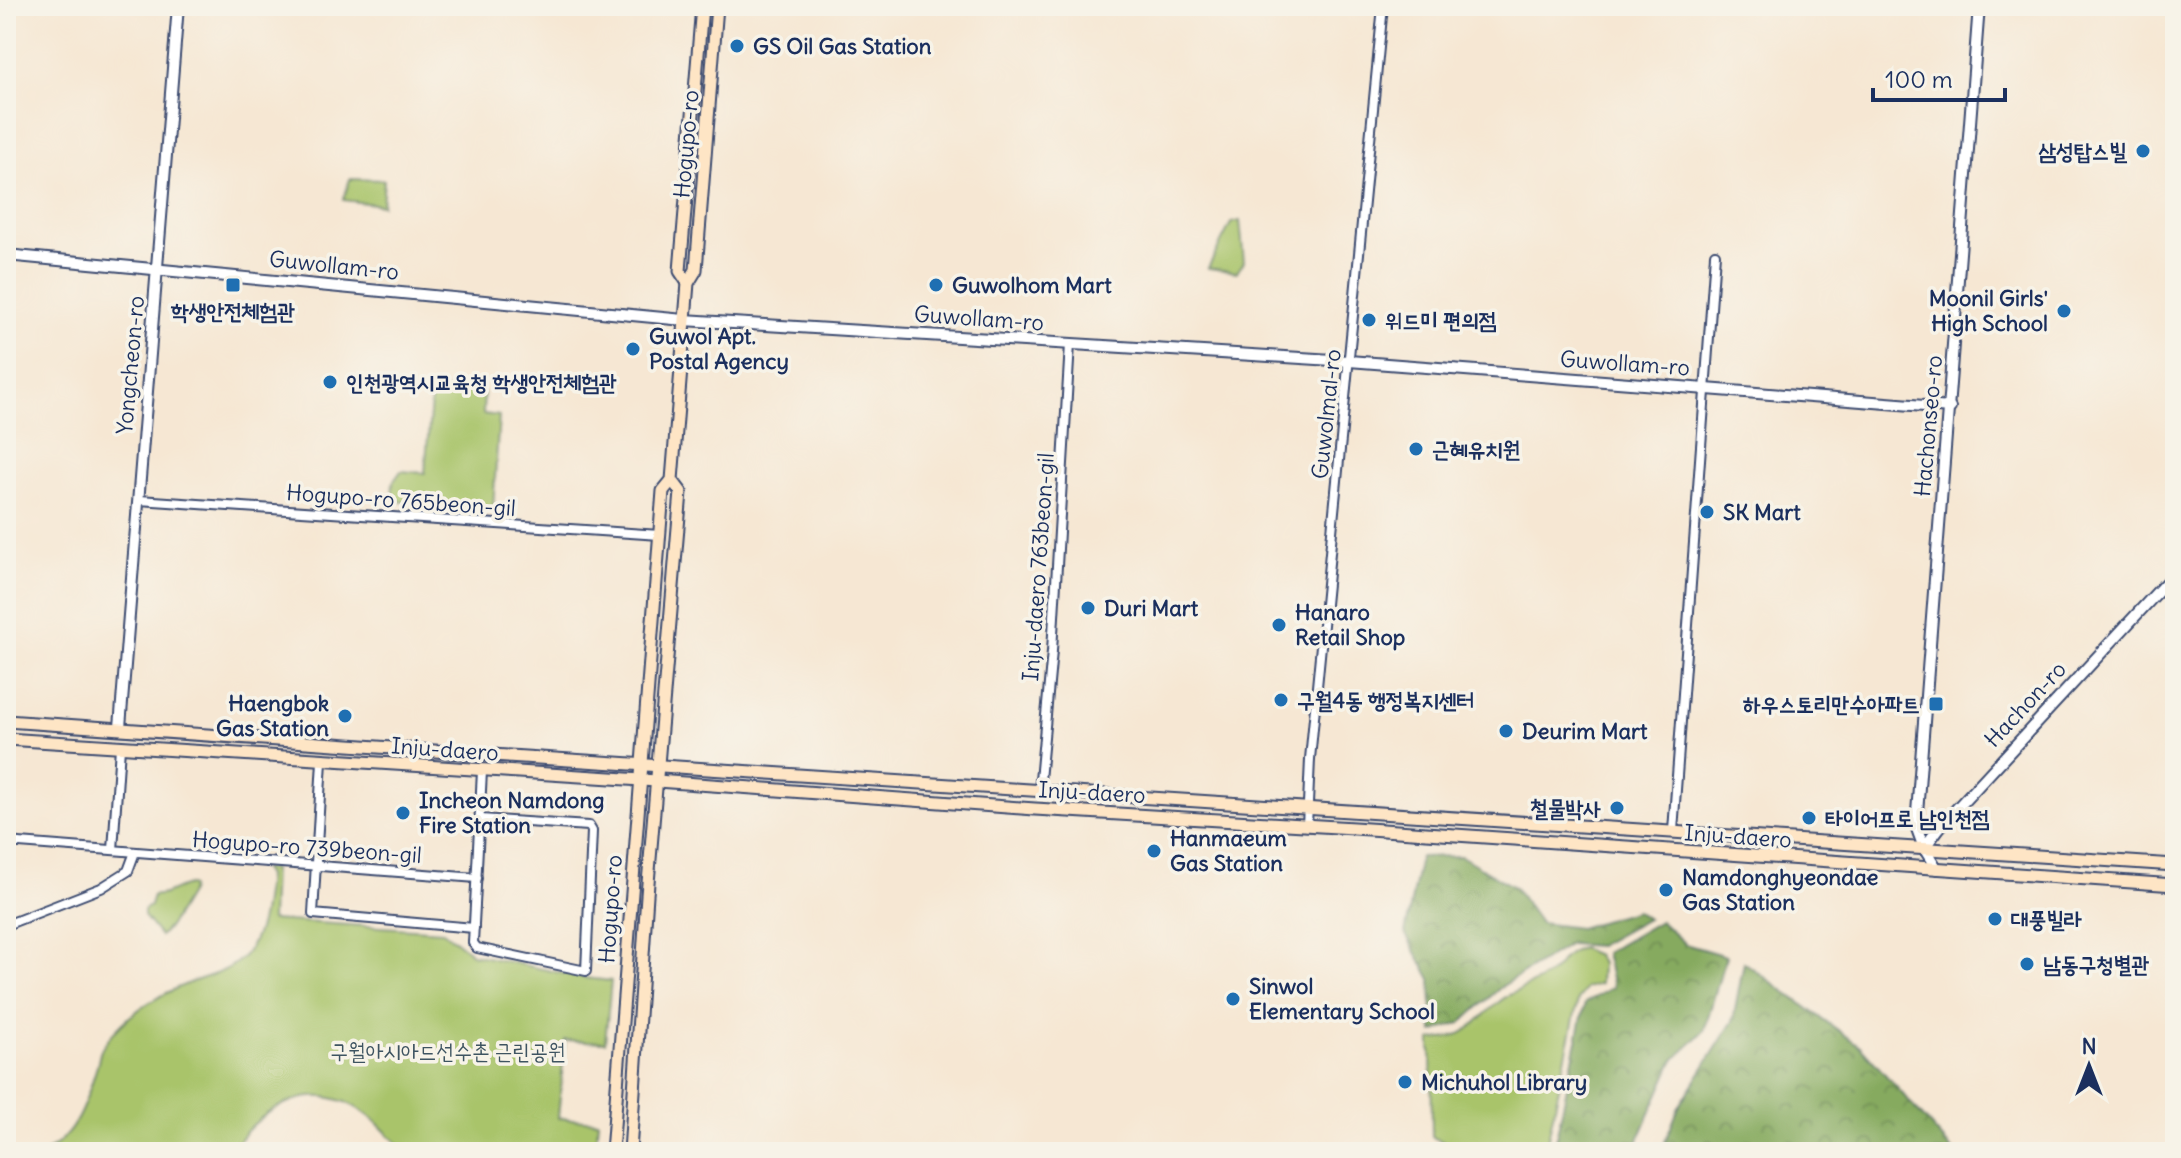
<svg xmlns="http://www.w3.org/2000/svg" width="2181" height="1158" font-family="Delius,'Poor Story',sans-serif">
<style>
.forest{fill:url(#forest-crowns);stroke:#506c5e;stroke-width:2}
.park{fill:#a9c46b;stroke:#627a64;stroke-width:2}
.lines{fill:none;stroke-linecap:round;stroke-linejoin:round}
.minor-casing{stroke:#3c4b70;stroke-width:12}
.tertiary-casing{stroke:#3c4b70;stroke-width:14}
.secondary-casing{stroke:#3c4b70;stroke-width:15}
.minor{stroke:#fff;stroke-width:8}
.tertiary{stroke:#fff;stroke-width:10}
.secondary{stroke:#fee5c5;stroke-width:11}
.poi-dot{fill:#1f6fb2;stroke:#f7f3e8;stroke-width:3}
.labels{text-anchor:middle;stroke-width:7;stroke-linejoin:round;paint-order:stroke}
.poi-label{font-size:22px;font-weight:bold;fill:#1b2f5e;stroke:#f7f3e8;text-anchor:start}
.street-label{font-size:22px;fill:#1b2f5e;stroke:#f7f3e8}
.park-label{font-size:22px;fill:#3e5461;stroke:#f7f3e8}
</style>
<defs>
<pattern id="forest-crowns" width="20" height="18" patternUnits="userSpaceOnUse" patternTransform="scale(2)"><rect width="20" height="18" fill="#86aa5f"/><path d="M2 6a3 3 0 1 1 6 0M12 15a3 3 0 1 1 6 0" fill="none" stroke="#6d8b52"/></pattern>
</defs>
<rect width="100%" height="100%" fill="#f7f3e8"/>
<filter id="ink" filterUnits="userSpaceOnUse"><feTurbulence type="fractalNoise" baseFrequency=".0125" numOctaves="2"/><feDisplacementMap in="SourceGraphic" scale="16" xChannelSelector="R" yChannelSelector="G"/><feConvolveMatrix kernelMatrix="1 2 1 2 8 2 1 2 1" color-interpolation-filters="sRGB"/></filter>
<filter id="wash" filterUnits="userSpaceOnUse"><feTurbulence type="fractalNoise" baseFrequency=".006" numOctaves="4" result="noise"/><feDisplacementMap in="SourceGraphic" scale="32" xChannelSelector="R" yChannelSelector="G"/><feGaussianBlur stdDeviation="1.8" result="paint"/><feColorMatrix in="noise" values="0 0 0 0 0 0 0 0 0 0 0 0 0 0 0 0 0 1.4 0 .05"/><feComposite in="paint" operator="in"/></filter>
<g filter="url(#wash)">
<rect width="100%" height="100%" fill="#f6e7d3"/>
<!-- forest -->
<g class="forest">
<path d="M1461,856L1515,888L1540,923L1579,928L1636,911L1647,919L1598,946L1570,944L1501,987L1461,1023L1433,1032L1431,979L1405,933L1420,857Z"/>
<path d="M1660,921L1685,944L1726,956L1704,1031L1673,1061L1633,1152H1553L1585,1003L1613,987L1605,953Z"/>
<path d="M1744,962L1860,1046L1954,1152H1661L1679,1107L1733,1021Z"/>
</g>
<!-- park -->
<g class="park">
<path d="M350,179L384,180L382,205L343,200Z"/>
<path d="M1240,221L1244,262L1237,272L1208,268L1231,223Z"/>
<path d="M432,389L484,393L483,414L499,416L493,509L392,501L393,482L401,471L425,473Z"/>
<path d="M262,868L273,869L271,920L443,931L472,954L585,978L611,981L605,1042L565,1040L558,1118L598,1121L595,1152C548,1152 501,1152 454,1152C442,1152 423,1156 412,1152C396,1146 382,1126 369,1116C317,1076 263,1104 230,1152H45C77,1136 87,1098 97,1066C99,1060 99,1053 102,1048C106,1040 115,1031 121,1025C140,1005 164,993 189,983C213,974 236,971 250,947C263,926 264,900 267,876Z"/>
<path d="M188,885L191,887L190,892L169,927L160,936L144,916V910L150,906L153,895C164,897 175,888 188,885Z"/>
<path d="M1581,948L1597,955L1601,964L1600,984L1586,988L1578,1000L1545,1152H1469L1432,1137L1431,1040C1470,1038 1471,1024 1499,1002C1513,990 1533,986 1548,975C1561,965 1565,952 1581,948Z"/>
</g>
</g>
<g filter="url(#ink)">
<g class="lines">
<defs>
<g id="minor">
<path d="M139,500L660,535"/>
<path d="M322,761L313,914L474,928"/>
<path d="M1039,791L1052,651L1070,344"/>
<path d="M480,819L589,826L592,831L586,971L477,948L473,943L482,771"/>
<path d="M1307,826L1310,759L1383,6"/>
<path d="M1673,831L1715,254"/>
<path d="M6,842L477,878"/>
<path d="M113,850L120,747"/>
<path d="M6,925L101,888L128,871L135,852"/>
</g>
<g id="tertiary">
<path d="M6,255L684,320L1349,361L1950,408"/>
<path d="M120,727L178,6"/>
<path d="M1924,848L1916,826L1979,6"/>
<path d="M1937,869L1924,848L1939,828L2175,573"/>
</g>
<g id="secondary">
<path d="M688,283L680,271L702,6"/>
<path d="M6,721L478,754L2175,865"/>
<path d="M6,739L657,781L1035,809L1354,828L2175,885"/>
<path d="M612,1152L663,491L672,480L688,283L696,270L717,6"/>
<path d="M630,1152L647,895L681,492L672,480"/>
</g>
</defs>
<!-- minor casing -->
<use href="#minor" class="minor-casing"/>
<!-- tertiary casing -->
<use href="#tertiary" class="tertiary-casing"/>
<!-- secondary casing -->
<use href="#secondary" class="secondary-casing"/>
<!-- minor -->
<use href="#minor" class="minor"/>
<!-- tertiary -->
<use href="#tertiary" class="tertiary"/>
<!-- secondary -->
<use href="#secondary" class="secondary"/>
</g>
</g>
<!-- markers -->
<g class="poi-dot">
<circle cx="737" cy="46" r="8"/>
<circle cx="2143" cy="151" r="8"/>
<rect x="225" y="277" width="16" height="16" rx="4"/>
<circle cx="936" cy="285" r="8"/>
<circle cx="2064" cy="311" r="8"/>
<circle cx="1369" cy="320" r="8"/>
<circle cx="633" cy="349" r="8"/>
<circle cx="330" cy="382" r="8"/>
<circle cx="1416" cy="449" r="8"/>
<circle cx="1707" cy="512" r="8"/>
<circle cx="1088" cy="608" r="8"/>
<circle cx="1279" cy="625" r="8"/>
<circle cx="1281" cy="700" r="8"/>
<rect x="1928" y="696" width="16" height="16" rx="4"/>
<circle cx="345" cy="716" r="8"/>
<circle cx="1506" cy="731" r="8"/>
<circle cx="1617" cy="808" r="8"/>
<circle cx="403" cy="813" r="8"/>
<circle cx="1809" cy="818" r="8"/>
<circle cx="1154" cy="851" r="8"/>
<circle cx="1666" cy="890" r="8"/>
<circle cx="1995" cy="919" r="8"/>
<circle cx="2027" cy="964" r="8"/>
<circle cx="1233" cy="999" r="8"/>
<circle cx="1405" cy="1082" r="8"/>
</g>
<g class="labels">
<!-- poi labels -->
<g class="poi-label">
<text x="753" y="54">GS Oil Gas Station</text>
<text x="2127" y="159" text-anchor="end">삼성탑스빌</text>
<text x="952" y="293">Guwolhom Mart</text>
<text x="2048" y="306" text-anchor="end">Moonil Girls'<tspan x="2048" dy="25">High School</tspan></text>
<text x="233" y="319" text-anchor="middle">학생안전체험관</text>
<text x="1385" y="328">위드미 편의점</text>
<text x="649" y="344">Guwol Apt.<tspan x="649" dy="25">Postal Agency</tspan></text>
<text x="346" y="390">인천광역시교육청 학생안전체험관</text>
<text x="1432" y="457">근혜유치원</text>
<text x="1723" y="520">SK Mart</text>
<text x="1104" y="616">Duri Mart</text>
<text x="1295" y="620">Hanaro<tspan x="1295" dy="25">Retail Shop</tspan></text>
<text x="1297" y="708">구월4동 행정복지센터</text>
<text x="329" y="711" text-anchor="end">Haengbok<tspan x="329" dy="25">Gas Station</tspan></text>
<text x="1920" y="712" text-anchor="end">하우스토리만수아파트</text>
<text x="1522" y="739">Deurim Mart</text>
<text x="419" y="808">Incheon Namdong<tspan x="419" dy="25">Fire Station</tspan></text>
<text x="1601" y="816" text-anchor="end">철물박사</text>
<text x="1825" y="826">타이어프로 남인천점</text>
<text x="1170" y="846">Hanmaeum<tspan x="1170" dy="25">Gas Station</tspan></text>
<text x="1682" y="885">Namdonghyeondae<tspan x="1682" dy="25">Gas Station</tspan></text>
<text x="2011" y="927">대풍빌라</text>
<text x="2043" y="972">남동구청별관</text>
<text x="1249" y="994">Sinwol<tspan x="1249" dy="25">Elementary School</tspan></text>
<text x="1421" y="1090">Michuhol Library</text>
</g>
<!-- street labels -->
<g class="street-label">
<text transform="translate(686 144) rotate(-85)" y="8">Hogupo-ro</text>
<text transform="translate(334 265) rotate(6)" y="8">Guwollam-ro</text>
<text transform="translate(979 318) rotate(4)" y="8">Guwollam-ro</text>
<text transform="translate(1625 363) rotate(4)" y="8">Guwollam-ro</text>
<text transform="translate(130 365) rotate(-85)" y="8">Yongcheon-ro</text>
<text transform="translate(1326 414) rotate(-84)" y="8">Guwolmal-ro</text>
<text transform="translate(1928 426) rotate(-85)" y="8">Hachonseo-ro</text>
<text transform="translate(401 500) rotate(4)" y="8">Hogupo-ro 765beon-gil</text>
<text transform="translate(1038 567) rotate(-86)" y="8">Inju-daero 763beon-gil</text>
<text transform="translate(2025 704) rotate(-47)" y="8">Hachon-ro</text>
<text transform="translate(445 749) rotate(4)" y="8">Inju-daero</text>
<text transform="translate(1092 792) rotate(3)" y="8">Inju-daero</text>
<text transform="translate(1738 836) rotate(4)" y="8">Inju-daero</text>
<text transform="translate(307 847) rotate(4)" y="8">Hogupo-ro 739beon-gil</text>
<text transform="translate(610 909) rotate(-86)" y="8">Hogupo-ro</text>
</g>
<!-- park labels -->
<g class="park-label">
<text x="448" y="1059">구월아시아드선수촌 근린공원</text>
</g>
</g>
<!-- margin -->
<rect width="2181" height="1158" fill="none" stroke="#f7f3e8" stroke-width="32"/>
<!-- north arrow -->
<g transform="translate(2089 1066)" stroke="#f7f3e8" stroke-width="6" paint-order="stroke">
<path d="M0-6L14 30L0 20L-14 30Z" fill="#1b2f5e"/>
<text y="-12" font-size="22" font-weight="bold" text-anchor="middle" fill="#1b2f5e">N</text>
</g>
<!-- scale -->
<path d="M1873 88v12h132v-12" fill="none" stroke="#1b2f5e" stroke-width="4"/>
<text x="1885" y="88" font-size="24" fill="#1b2f5e" stroke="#f7f3e8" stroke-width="6" paint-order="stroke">100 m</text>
</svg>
